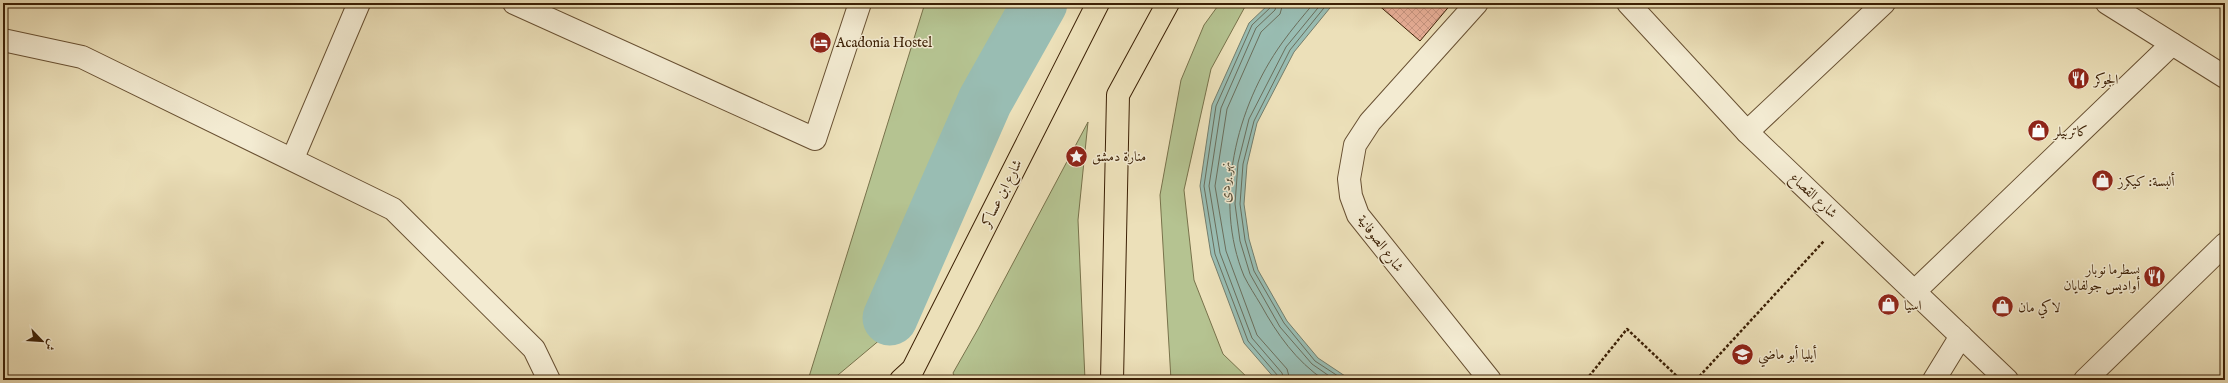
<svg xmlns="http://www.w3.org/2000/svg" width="2228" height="383" font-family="'IM FELL English',Amiri,serif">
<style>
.park{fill:#b5c391;stroke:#78724b}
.water{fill:#99bdb3;stroke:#747e6d}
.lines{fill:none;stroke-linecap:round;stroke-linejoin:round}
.shore{stroke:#6a6e5c;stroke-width:1}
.river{stroke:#99bdb3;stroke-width:55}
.building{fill:url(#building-cross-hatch);stroke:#3c2005}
.minor-casing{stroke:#685032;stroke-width:24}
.major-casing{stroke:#3c2005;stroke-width:24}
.path{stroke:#3c2005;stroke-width:2.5;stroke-dasharray:3 2;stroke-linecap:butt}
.minor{stroke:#f3ebd2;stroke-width:22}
.major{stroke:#ece0b9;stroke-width:22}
.labels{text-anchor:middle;stroke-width:3;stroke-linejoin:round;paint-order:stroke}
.poi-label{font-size:14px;fill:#3c2005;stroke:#f3ebd2;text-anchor:start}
.street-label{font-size:14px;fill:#3c2005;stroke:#f3ebd2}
.water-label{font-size:15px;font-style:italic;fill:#584f39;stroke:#f3ebd2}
</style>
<defs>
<pattern id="building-cross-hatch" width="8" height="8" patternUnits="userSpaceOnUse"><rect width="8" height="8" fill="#e7ae97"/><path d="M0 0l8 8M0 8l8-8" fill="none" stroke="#c79581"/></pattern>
</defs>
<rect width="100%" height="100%" fill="#ece0b9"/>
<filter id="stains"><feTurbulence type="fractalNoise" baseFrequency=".005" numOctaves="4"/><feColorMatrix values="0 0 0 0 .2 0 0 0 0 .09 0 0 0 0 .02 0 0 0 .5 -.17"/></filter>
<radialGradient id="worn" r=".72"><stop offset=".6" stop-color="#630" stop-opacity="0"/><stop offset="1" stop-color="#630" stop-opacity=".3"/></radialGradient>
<!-- park -->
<g class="park">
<path d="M925,3H1023L986,71L900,323L832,380H808Z"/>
<path d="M1220,3H1247L1211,69L1184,190L1194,280L1223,354L1250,380H1171L1160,195L1181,80L1204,25Z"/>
<path d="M1088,122L1078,220L1085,380H956L953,373L978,329Z"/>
</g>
<!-- water -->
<path class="water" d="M1270,3H1334L1294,52L1257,123L1247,165L1244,204L1249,239L1258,270L1287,321L1318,358L1351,380H1276L1244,343L1211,255L1200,186L1212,105L1249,23Z"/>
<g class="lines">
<!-- shore -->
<g class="shore">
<path d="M1272,3L1271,7L1252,25L1216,106L1204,186L1215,254L1248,341L1278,376L1279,380"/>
<path d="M1277,3L1275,10L1256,28L1221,108L1209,186L1220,253L1252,338L1282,373L1284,380"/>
<path d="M1283,3L1280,14L1261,32L1227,109L1215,186L1226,251L1257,335L1287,369L1290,380"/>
<path d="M1314,3C1303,16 1292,29 1282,43C1236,107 1213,201 1244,276C1249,286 1255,295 1261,305C1277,334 1296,361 1324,380"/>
<path d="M1322,3L1286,47L1249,119L1238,163L1235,204L1240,241L1250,274L1280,327L1312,364L1335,380"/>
<path d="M1328,3L1290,50L1254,121L1243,164L1240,204L1245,240L1254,271L1284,323L1315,361L1344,380"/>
</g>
<!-- river -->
<path class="river" d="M890,318L985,101L1040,3"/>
</g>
<!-- building -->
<path class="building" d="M1376,3H1452L1420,41Z"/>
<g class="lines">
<defs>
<g id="minor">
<path d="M514,3L815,139L860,3"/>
<path d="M1477,3L1370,122L1355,145L1349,179L1351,196L1358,215L1490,380"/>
<path d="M1628,3L1747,132L2007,380"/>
<path d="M2107,3L2225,77"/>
<path d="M3,40L82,57L393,209L534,349L549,380"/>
<path d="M1747,132L1884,3"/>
<path d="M293,158L359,3"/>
<path d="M1915,291L2172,44"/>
<path d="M1934,380L1961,336"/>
<path d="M2085,380L2225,244"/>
</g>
<g id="major">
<path d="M901,380L913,369L1098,3"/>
<path d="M1112,380L1118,95L1168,3"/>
</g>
</defs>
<!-- minor casing -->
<use href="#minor" class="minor-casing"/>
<!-- major casing -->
<use href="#major" class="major-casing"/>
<!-- path -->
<g class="path">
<path d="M1586,380L1627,329L1681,380"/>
<path d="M1696,380L1824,241"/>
</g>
<!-- minor -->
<use href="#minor" class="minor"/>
<!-- major -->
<use href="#major" class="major"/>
</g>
<!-- icons -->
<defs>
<symbol id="hotel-disc" viewBox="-11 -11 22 22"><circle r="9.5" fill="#8f2418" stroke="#f3ebd2"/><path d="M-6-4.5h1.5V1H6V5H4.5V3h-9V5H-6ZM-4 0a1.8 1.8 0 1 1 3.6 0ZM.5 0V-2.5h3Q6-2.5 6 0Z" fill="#fff"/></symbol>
<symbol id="restaurant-disc" viewBox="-11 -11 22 22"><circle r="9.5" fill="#8f2418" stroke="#f3ebd2"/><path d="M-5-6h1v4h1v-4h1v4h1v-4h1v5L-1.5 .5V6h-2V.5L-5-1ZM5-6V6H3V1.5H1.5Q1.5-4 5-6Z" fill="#fff"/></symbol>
<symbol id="shop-disc" viewBox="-11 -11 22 22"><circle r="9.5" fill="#8f2418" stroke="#f3ebd2"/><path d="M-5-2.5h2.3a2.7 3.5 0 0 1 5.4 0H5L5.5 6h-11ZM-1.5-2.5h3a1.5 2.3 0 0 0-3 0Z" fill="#fff"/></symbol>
<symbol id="sight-disc" viewBox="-11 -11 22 22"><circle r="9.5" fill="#8f2418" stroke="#f3ebd2"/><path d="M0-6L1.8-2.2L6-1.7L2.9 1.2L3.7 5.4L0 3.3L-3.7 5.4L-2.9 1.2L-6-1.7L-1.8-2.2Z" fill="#fff"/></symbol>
<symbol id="school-disc" viewBox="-11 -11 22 22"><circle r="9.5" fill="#8f2418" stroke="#f3ebd2"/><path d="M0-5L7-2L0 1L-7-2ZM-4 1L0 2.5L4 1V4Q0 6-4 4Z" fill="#fff"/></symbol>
</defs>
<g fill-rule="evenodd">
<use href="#hotel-disc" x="808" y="30" width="25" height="25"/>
<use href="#restaurant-disc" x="2066" y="66" width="25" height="25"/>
<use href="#shop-disc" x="2026" y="118" width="25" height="25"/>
<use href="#sight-disc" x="1064" y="144" width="25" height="25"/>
<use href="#shop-disc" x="2090" y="168" width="25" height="25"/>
<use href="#restaurant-disc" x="2142" y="264" width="25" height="25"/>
<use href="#shop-disc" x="1876" y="292" width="25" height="25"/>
<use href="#shop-disc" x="1990" y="294" width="25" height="25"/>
<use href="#school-disc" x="1730" y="342" width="25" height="25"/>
</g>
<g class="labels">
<!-- poi labels -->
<g class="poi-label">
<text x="836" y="47">Acadonia Hostel</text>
<text x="2094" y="84">الجوكر</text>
<text x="2054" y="136">كاتربيلر</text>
<text x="1092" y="161">منارة دمشق</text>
<text x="2118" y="186">ألبسة: كيكرز</text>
<text x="2140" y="274" text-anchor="end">بسطرما نوبار<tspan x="2140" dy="16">أواديس جولفايان</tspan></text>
<text x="1904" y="310">اسيا</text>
<text x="2018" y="312">لاكي مان</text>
<text x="1758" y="359">أيليا أبو ماضي</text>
</g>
<!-- street labels -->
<g class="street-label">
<text transform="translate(1001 193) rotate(-63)" y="5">شارع ابن عساكر</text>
<text transform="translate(1814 195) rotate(43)" y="5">شارع القصاع</text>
<text transform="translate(1381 243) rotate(53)" y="5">شارع الصوفانية</text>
</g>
<!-- water labels -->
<g class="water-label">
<text transform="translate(1225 182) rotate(-89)" y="5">نهر بردى</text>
</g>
</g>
<!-- margin -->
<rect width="2228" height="383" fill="none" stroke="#ece0b9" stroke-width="16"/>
<rect x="4" y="4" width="2220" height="375" fill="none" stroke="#3c2005" stroke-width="2"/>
<rect x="8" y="8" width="2212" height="367" fill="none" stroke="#3c2005"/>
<!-- north arrow -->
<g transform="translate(42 341) rotate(115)" stroke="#f3ebd2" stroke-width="3" paint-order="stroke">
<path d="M0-3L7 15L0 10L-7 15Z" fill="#3c2005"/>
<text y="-6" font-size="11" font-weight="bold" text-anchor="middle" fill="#3c2005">ش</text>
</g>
<rect width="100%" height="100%" filter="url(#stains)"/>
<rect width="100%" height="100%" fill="url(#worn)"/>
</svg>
